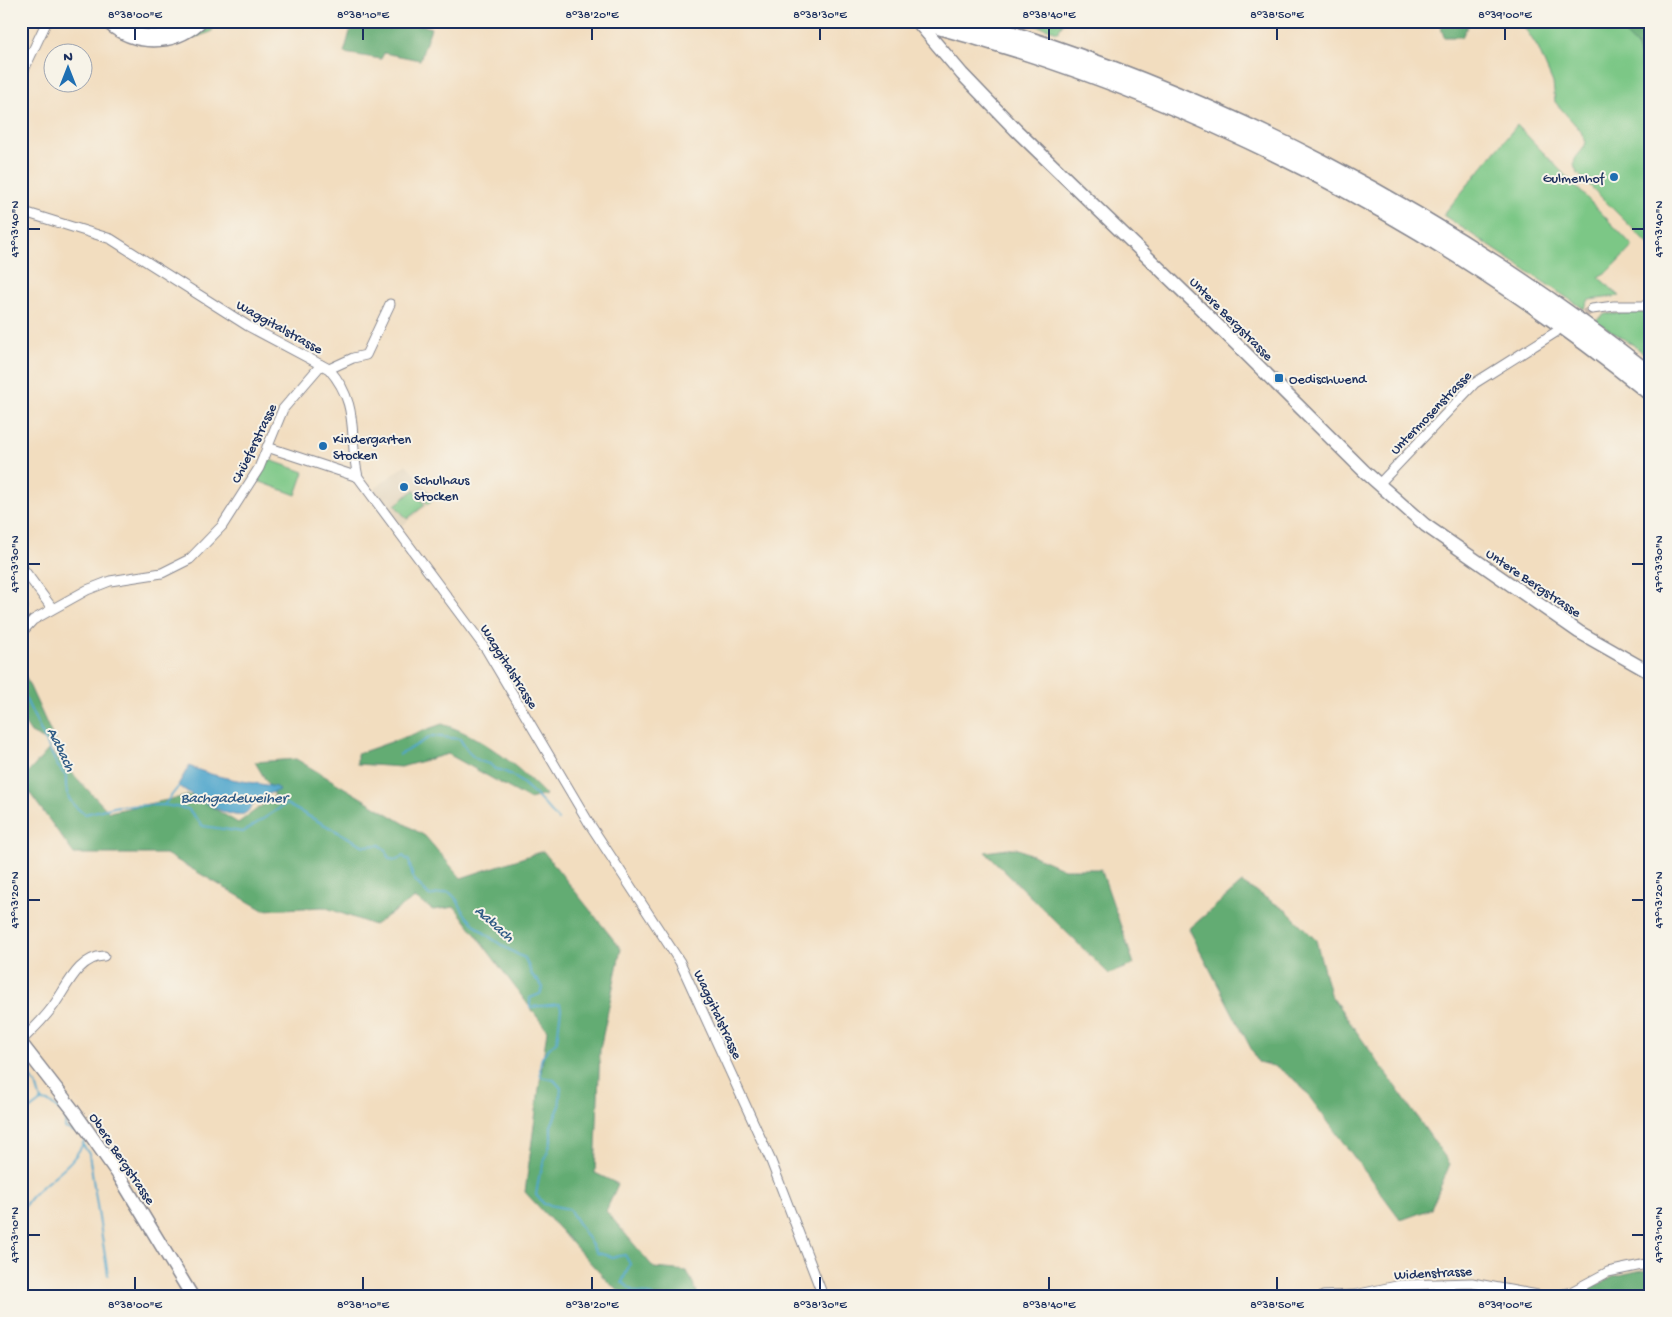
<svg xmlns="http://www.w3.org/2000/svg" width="1672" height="1317" font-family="'Gochi Hand',sans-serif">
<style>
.built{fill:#dfceb4}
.green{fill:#7bc786;stroke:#4b7b72}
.forest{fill:#64ac73;stroke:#406e68}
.water{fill:#4fa6cc;stroke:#356a95}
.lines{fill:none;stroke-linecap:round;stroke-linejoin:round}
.stream{stroke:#4fa6cc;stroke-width:2}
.street-tunnel{stroke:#c7baac;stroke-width:9;stroke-dasharray:9 4.5;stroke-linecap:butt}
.street-casing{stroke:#86868e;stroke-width:11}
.secondary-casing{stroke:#86868e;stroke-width:15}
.highway-casing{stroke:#86868e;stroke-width:19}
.street{stroke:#fff;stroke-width:9}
.secondary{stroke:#fff;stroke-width:12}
.highway{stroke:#fff;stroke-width:16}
.ticks{fill:none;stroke:#1b2f5e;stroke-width:2}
.poi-dot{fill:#1f6fb2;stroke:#f7f3e8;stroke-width:2}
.labels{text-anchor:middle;stroke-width:4;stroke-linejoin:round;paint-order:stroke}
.poi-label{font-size:14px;fill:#1b2f5e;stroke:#f7f3e8;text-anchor:start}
.street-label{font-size:14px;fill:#1b2f5e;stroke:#f7f3e8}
.water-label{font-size:15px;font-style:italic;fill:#2d5984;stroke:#f7f3e8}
.neatline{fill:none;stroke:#1b2f5e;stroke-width:2}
.ticks-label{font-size:12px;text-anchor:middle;fill:#1b2f5e}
</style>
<rect width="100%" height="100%" fill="#f7f3e8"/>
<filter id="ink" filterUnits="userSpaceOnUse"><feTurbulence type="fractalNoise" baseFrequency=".02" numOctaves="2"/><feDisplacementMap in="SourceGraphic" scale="10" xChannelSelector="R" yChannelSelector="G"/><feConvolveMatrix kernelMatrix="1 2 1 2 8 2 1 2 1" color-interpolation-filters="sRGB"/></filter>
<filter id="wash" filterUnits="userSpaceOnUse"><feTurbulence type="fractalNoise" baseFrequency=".0096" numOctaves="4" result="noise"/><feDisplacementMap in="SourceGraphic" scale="20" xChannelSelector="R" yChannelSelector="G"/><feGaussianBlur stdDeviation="1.12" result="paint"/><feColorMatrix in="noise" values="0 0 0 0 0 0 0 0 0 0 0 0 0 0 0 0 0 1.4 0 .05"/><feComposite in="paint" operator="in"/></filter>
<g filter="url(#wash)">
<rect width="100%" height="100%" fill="#f2ddbf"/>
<!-- built -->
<path class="built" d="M406,464L435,499L398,529L371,492Z"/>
<!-- green -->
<g class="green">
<path d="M130,21H175C160,27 145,29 130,21Z"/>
<path d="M208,21H218L211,32L184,41V36Z"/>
<path d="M1022,21H1064L1058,32Z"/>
<path d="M1520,21H1612L1637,46L1646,82H1651V247L1578,174C1567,156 1582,157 1586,142L1580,130L1555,102L1553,83L1538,48Z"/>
<path d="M1517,125L1633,246L1610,270L1598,277L1620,296L1589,300L1584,309L1443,215Z"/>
<path d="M1651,312V359L1632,344L1595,321L1605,314Z"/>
<path d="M267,459L304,472L296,495L258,481Z"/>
<path d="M426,489L434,499L428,504L419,494Z"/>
<path d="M414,490L425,505L407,519L395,505Z"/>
</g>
<!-- forest -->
<g class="forest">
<path d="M353,21H411L431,28L420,60L384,53L381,59L344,53Z"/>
<path d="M1439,21H1470L1462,37H1444Z"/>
<path d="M1612,21H1651V82H1646L1637,46Z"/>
<path d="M21,667L57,746L31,733L21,718Z"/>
<path d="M442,724C484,737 516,765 546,795L529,799L448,754L401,767L357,764V754Z"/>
<path d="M49,749L109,812L192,795L238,823L275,796L255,762L296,759L425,836L461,878L543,851L621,949L600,1049L595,1173L618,1184L606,1211L654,1268L687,1271L699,1296H628L610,1284L525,1192L547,1030L455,907L433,910L415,898L374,925L324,907L263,910L166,854H74L21,781Z"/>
<path d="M1016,848L1064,869H1101L1134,964L1109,974L985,852Z"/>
<path d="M1242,883L1287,911L1316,940L1330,994L1450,1164L1431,1209L1401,1220L1299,1083L1277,1067L1258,1062L1189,929Z"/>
<path d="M1651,1268V1296H1574L1615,1276Z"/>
</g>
<!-- water -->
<path class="water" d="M189,766C217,779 247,781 276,787L279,790C272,793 263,795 258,800C252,805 249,813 241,815C226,818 190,794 178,785Z"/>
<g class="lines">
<!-- stream -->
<g class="stream">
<path d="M1641,86L1651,79"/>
<path d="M21,689L57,765L66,776C65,795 69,804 85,814L118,806L164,805L188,809L203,826L243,832L286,804L364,846L380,845L386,851L389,859L397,860L403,856L409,861L413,878L429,896L449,892C461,901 459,907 467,917C480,932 507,950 525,958L532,975L543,987L540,994L530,998V1007L560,1004L561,1009L557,1041C543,1053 538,1058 541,1077L554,1080L561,1088L559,1108L551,1126V1141L539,1177L536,1195L544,1204L569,1209L597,1253L613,1257L625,1255L630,1264L622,1282L633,1291L653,1296"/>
<path d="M399,755L432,736L460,739C468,753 474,761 490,764L495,769C517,771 543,803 558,820"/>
<path d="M164,805L179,786"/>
<path d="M21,1069L36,1084L41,1101L49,1102L66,1116L65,1128L86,1136C77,1164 52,1175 33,1195C28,1200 25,1206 21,1211"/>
<path d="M21,1116L41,1101"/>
<path d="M83,1145L89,1154L108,1275"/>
</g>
</g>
</g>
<g filter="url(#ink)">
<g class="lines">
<!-- street-tunnel -->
<path class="street-tunnel" d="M1573,321L1592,309"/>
<defs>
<g id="street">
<path d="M21,76L47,21"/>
<path d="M21,211L111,239L248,326L329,369C361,406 348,435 358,477L486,649L589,823L680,962L771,1161L823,1296"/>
<path d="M1592,309L1614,306H1651"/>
<path d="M329,369L353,358L366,355L390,304"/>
<path d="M267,447L358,477"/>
<path d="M1379,484L1475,383L1556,332"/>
<path d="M21,566L52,608"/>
<path d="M21,598L23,607L21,613"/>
<path d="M21,633L33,620L87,590L110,581L162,573L190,559L222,526L259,468L283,409L321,365"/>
<path d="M21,1041C31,1031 42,1021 51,1009C66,990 77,957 104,956"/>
<path d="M1323,1296L1355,1295L1401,1285L1472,1283L1543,1296"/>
<path d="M1554,1296L1569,1293L1608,1272L1651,1263"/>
</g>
<g id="secondary">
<path d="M917,21L962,74L1016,130L1196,304L1364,471L1425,525L1579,632L1651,673"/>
<path d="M21,1043L73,1110L118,1174L192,1296"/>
</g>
<g id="highway">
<path d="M109,21C135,44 172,44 198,21"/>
<path d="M920,21C1187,90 1436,220 1651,393"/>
<path d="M968,21C1217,94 1448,215 1651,376"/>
</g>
</defs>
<!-- street casing -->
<use href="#street" class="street-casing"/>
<!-- secondary casing -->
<use href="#secondary" class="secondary-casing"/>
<!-- highway casing -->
<use href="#highway" class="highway-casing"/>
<!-- street -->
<use href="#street" class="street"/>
<!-- secondary -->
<use href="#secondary" class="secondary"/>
<!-- highway -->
<use href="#highway" class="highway"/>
</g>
</g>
<!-- ticks -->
<path class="ticks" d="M135,28V40M363,28V40M592,28V40M820,28V40M1049,28V40M1277,28V40M1505,28V40M28,229H40M1632,229H1644M28,564H40M1632,564H1644M28,900H40M1632,900H1644M28,1235H40M1632,1235H1644M135,1277V1290M363,1277V1290M592,1277V1290M820,1277V1290M1049,1277V1290M1277,1277V1290M1505,1277V1290"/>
<!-- markers -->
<g class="poi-dot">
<circle cx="1614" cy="177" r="5"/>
<rect x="1274" y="373" width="10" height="10" rx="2.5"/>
<circle cx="323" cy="446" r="5"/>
<circle cx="404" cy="487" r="5"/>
</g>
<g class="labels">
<!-- poi labels -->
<g class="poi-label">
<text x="1604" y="182" text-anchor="end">Gulmenhof</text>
<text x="1289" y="383">Oedischwend</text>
<text x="333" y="443">Kindergarten<tspan x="333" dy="16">Stocken</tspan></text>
<text x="414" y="484">Schulhaus<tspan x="414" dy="16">Stocken</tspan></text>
</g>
<!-- street labels -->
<g class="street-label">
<text transform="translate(1232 318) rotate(45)" y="5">Untere Bergstrasse</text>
<text transform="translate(280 326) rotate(29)" y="5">Waggitalstrasse</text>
<text transform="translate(1430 412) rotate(-46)" y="5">Untermosenstrasse</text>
<text transform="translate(253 443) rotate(-64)" y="5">Chüeferstrasse</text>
<text transform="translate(1534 582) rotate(34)" y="5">Untere Bergstrasse</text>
<text transform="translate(510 666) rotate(58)" y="5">Waggitalstrasse</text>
<text transform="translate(719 1014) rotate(65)" y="5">Waggitalstrasse</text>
<text transform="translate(123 1158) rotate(56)" y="5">Obere Bergstrasse</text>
<text transform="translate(1433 1272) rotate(-3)" y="5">Widenstrasse</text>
</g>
<!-- water labels -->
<g class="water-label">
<text transform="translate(62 749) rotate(64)" y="5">Aabach</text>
<text x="234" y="802">Bachgadeweiher</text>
<text transform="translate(495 923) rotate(41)" y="5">Aabach</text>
</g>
</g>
<!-- margin -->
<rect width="1672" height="1317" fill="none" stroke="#f7f3e8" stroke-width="55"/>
<!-- north arrow -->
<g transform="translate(68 68)"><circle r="24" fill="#f7f3e8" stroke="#9fa5b1"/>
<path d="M0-4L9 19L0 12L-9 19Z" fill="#1f6fb2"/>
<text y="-8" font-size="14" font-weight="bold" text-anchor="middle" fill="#1b2f5e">N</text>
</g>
<rect x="28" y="28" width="1616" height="1262" class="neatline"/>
<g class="ticks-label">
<text x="135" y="18">8°38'00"E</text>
<text x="363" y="18">8°38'10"E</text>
<text x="592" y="18">8°38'20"E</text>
<text x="820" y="18">8°38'30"E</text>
<text x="1049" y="18">8°38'40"E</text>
<text x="1277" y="18">8°38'50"E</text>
<text x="1505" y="18">8°39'00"E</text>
<text transform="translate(14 229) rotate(-90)" y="4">47°13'40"N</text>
<text transform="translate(1658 229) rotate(-90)" y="4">47°13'40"N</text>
<text transform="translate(14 564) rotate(-90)" y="4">47°13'30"N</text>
<text transform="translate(1658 564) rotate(-90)" y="4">47°13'30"N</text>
<text transform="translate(14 900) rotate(-90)" y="4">47°13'20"N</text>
<text transform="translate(1658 900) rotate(-90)" y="4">47°13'20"N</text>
<text transform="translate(14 1235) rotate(-90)" y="4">47°13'10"N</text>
<text transform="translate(1658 1235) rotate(-90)" y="4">47°13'10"N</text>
<text x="135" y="1308">8°38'00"E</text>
<text x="363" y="1308">8°38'10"E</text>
<text x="592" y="1308">8°38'20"E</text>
<text x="820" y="1308">8°38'30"E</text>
<text x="1049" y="1308">8°38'40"E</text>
<text x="1277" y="1308">8°38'50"E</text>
<text x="1505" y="1308">8°39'00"E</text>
</g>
</svg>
